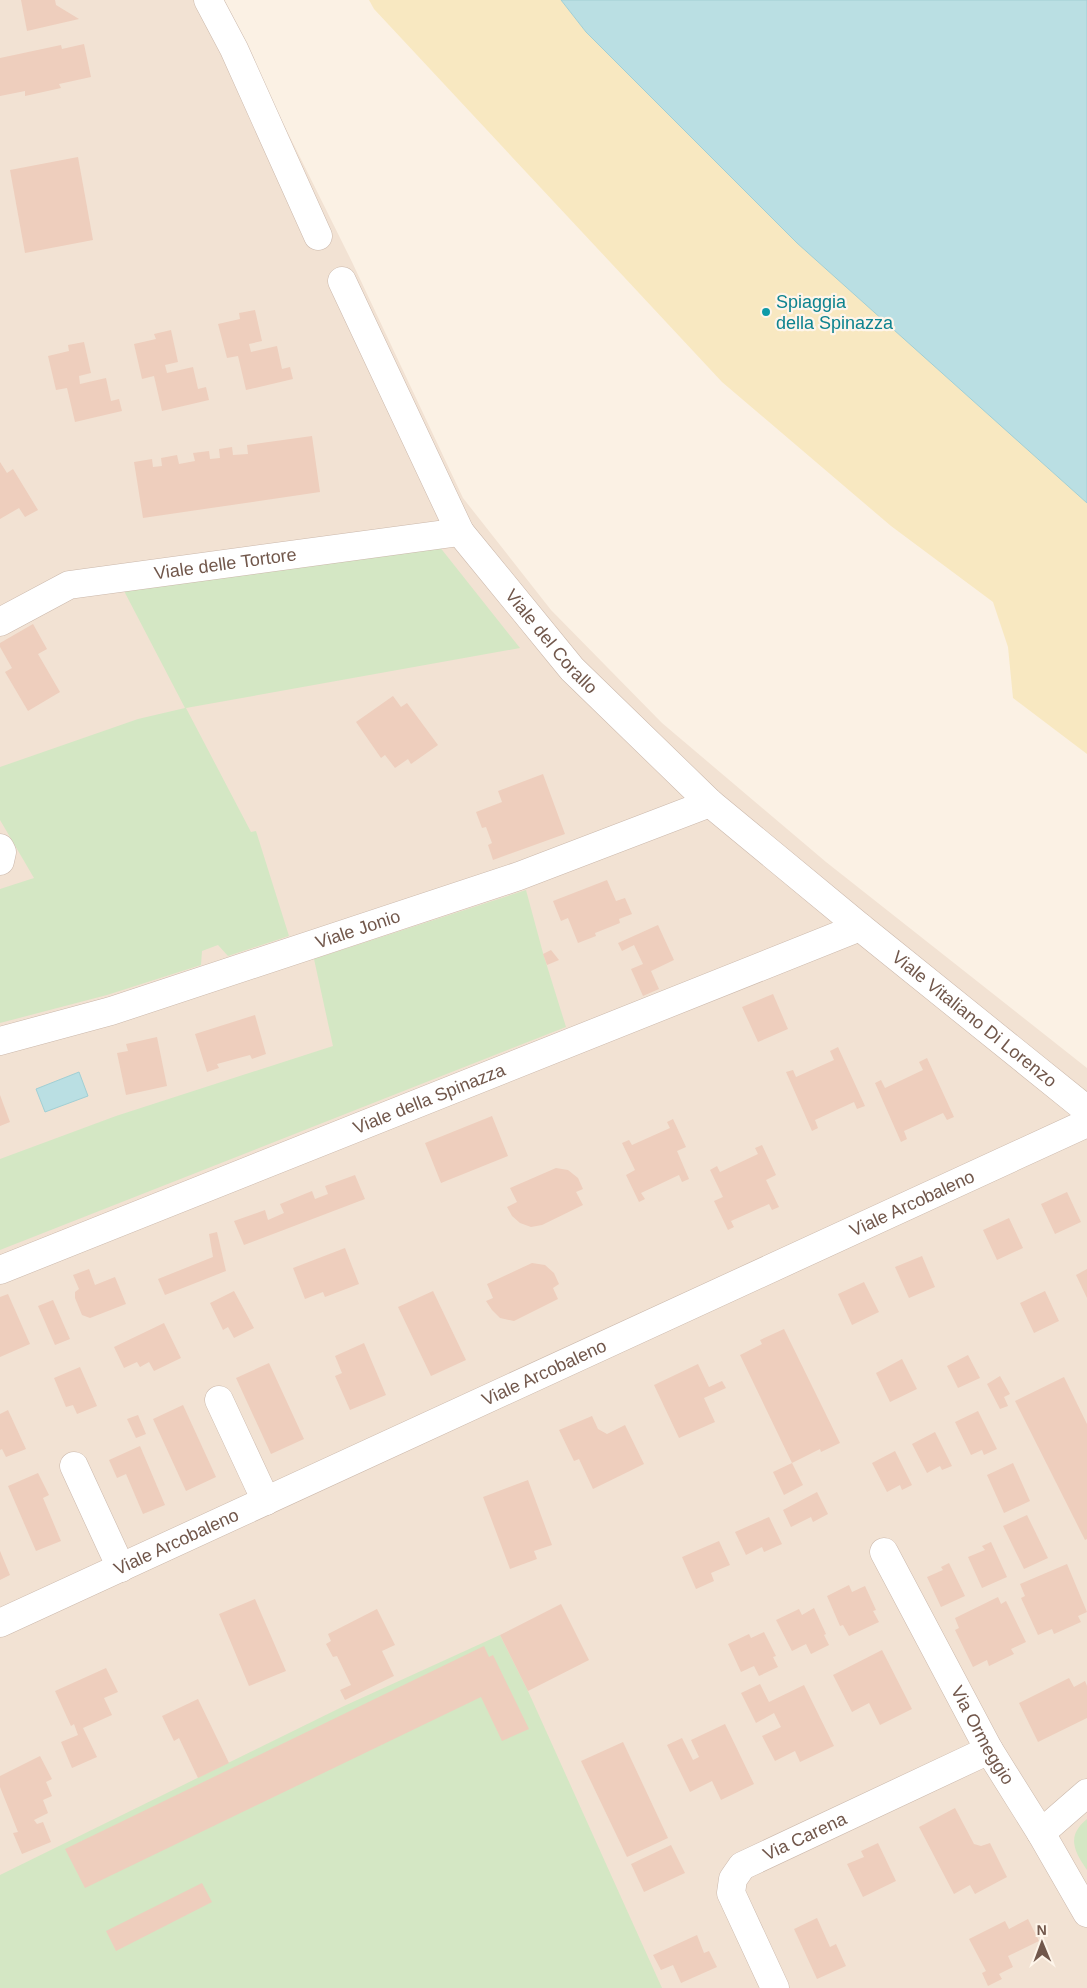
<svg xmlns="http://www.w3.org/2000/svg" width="1087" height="1988" font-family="Arial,sans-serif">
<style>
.residential{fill:#f2e2d3}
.green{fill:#d4e7c4}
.sand{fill:#f8e8c1}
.water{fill:#badfe3;stroke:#a1cfd4}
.building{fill:#eecebd}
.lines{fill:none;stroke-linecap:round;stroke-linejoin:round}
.minor-casing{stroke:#cbb8ab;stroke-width:29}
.minor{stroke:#fff;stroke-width:28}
.culture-dot{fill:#0f9aa8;stroke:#fef5ea;stroke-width:2}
.labels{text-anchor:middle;stroke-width:4.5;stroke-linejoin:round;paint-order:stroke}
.culture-label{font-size:18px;fill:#0d838f;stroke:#fef5ea;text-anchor:start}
.street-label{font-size:18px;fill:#71574b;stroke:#fef5ea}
</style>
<rect width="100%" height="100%" fill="#fbf1e4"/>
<!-- residential -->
<path class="residential" d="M0,0H222L352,262L463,498L551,610L662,723L826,862L1087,1068V1988H0Z"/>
<!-- green -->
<g class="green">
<path d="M439,546L520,648L186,708L251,832L256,831L289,936L228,956L218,945L202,951L201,965L107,995L0,1023V889L34,878L0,820V767L138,719L185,708L123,589Z"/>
<path d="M526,890L543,953L566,1027L0,1250V1159L116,1116L333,1046L314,959Z"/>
<path d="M500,1635L528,1691L662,1988H0V1875L344,1706Z"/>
<path d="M1087,1819V1870C1074,1851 1066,1836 1087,1819Z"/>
</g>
<!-- sand -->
<path class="sand" d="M369,0H561L586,32L797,243L1087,503V754L1013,698L1008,647L993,602L891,526L722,382L374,9Z"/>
<!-- water -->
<g class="water">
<path d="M561,0H1087V503L797,243L586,32Z"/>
<path d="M79,1072L88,1096L45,1112L36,1089Z"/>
</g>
<!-- building -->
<g class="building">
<path d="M21,0H55L56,5L79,19L27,31Z"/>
<path d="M84,44L91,77L59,84L61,88L25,96V91L0,96V58L61,45L62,49Z"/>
<path d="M78,157L93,240L25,253L10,170Z"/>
<path d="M255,310L262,341L249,344L251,352L277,346L282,369L290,367L293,379L246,390L238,356L227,358L218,324L240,319L239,313Z"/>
<path d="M171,330L178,362L165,365L167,373L193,367L198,389L206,387L209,400L162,411L154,376L142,379L134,344L156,339L154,334Z"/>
<path d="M84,342L91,373L79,376L80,384L106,378L111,401L119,399L122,411L75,422L67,388L56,390L48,356L69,351L68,345Z"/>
<path d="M312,436L320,492L143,518L134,462L152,459L153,467L162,466L161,458L177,455L179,464L195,461L193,453L209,451L210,459L220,458L219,449L232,447L233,455L248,454L247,445Z"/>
<path d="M0,462L7,473L13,469L38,510L25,517L19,508L0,519Z"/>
<path d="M33,624L47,649L38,654L60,692L28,711L5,672L12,668L0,647V643Z"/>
<path d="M393,696L401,707L407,703L438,745L411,764L408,759L395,768L385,755L381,758L356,722Z"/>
<path d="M543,774L565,834L493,860L488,845L492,843L486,827L482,828L476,812L502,802L498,791Z"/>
<path d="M607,880L616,901L625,898L632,914L619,919L620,923L595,933L596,936L578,943L568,918L561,921L553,901Z"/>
<path d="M658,925L674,960L651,971L659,989L643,996L631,969L643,964L634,945L622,951L618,943Z"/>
<path d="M551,950L559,960L547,965L543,954Z"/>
<path d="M773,994L788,1029L758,1042L742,1007Z"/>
<path d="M255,1015L266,1054L252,1059L250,1055L217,1064L219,1068L207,1072L195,1034Z"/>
<path d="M157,1037L167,1086L126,1095L117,1053L128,1051L126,1044Z"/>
<path d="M838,1047L865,1106L857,1109L854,1102L815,1120L818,1128L812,1131L786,1072L793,1070L796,1077L834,1060L830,1051Z"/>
<path d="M927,1058L954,1117L947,1120L943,1113L904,1131L907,1139L901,1142L875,1083L881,1080L885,1088L923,1070L919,1062Z"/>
<path d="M0,1095L10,1122L0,1126Z"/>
<path d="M492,1116L508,1156L441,1183L425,1143Z"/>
<path d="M673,1119L686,1147L677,1151L689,1179L682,1182L679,1175L641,1193L645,1199L639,1202L626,1175L635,1170L622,1143L629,1140L632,1145L670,1128L667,1122Z"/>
<path d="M762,1145L776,1175L766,1180L779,1207L772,1210L769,1204L731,1221L734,1227L728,1230L714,1201L723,1197L710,1170L717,1166L720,1172L758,1154L755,1148Z"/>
<path d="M556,1168L568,1170L578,1178L583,1189L576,1192L583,1205L542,1225L531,1227L520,1223L512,1216L507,1207L517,1202L510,1188Z"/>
<path d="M355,1175L365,1199L244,1245L234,1221L265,1210L268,1220L284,1213L280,1204L312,1191L315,1199L328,1194L325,1186Z"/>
<path d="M1067,1192L1081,1222L1055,1234L1041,1204Z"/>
<path d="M1009,1218L1023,1248L997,1260L983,1230Z"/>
<path d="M217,1232L226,1271L165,1295L158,1279L213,1257L209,1234Z"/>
<path d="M345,1248L359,1284L325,1297L323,1292L305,1299L293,1268Z"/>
<path d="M922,1256L935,1287L909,1298L895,1267Z"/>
<path d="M532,1263L545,1265L554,1273L559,1284L553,1288L558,1299L514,1321L500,1318L492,1310L486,1301L493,1298L487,1284Z"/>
<path d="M89,1269L95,1285L115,1277L126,1304L90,1318L82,1315L75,1298V1292L79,1289L73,1275Z"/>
<path d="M1087,1269V1298L1076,1275Z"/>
<path d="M864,1282L879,1312L852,1325L838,1294Z"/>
<path d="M234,1291L254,1328L234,1338L228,1327L223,1330L210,1303Z"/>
<path d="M433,1291L466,1360L431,1376L398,1307Z"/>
<path d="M1045,1291L1059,1321L1034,1333L1020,1303Z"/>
<path d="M8,1294L30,1344L0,1357V1297Z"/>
<path d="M53,1300L70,1339L55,1345L38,1306Z"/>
<path d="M164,1323L181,1358L154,1371L149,1362L140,1367L137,1362L124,1368L114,1347Z"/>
<path d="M784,1329L840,1443L821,1452L820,1449L792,1463L740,1355L762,1344L760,1340Z"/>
<path d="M364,1343L386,1395L350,1410L335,1376L342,1373L335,1356Z"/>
<path d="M968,1355L980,1378L958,1388L947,1366Z"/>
<path d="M902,1359L917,1389L890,1402L876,1373Z"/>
<path d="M269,1363L304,1439L271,1454L236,1378Z"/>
<path d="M698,1364L709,1387L722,1381L726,1388L704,1398L715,1422L679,1438L654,1385Z"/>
<path d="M80,1367L97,1406L77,1414L73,1405L66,1407L54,1378Z"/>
<path d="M1000,1376L1010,1394L1004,1397L1008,1406L1000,1409L987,1384Z"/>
<path d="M1064,1377L1087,1424V1539L1085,1540L1015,1401Z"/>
<path d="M183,1405L216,1477L186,1491L153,1419Z"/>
<path d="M8,1410L26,1449L6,1457L2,1449L0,1450V1414Z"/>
<path d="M978,1411L997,1449L984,1455L982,1450L971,1455L955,1422Z"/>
<path d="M138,1415L146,1434L136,1438L127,1419Z"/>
<path d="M592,1416L598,1429L607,1434L625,1425L644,1464L593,1489L579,1459L574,1461L559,1430Z"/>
<path d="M935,1432L952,1466L942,1470L940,1466L927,1473L912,1444Z"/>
<path d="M140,1446L165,1505L143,1514L126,1474L117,1478L109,1460Z"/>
<path d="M895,1451L912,1485L902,1490L900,1485L887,1492L872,1463Z"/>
<path d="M792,1463L803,1485L784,1495L773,1472Z"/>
<path d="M1013,1463L1030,1501L1004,1513L987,1475Z"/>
<path d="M38,1473L49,1495L43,1498L61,1541L36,1551L8,1486Z"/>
<path d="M528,1480L552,1545L534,1551L537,1559L510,1569L483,1497Z"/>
<path d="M817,1492L828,1514L813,1522L811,1517L791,1527L783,1510Z"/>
<path d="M1027,1515L1048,1558L1024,1569L1003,1526Z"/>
<path d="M769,1517L782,1544L764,1552L762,1547L746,1555L735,1532Z"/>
<path d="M719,1541L730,1565L711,1573L714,1581L696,1589L682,1557Z"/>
<path d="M991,1542L1007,1577L982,1588L968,1557L985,1550L982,1546Z"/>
<path d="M0,1551L10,1575L0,1580Z"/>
<path d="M949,1563L965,1596L941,1607L927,1577L943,1570L941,1567Z"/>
<path d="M1067,1564L1087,1612L1078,1616L1081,1622L1054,1634L1052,1629L1038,1635L1021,1598L1025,1596L1020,1584Z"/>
<path d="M849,1585L852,1592L865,1586L876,1610L873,1611L879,1622L849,1636L843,1625L840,1626L827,1596Z"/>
<path d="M998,1597L1001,1604L1006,1601L1026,1642L1011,1649L1014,1654L989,1666L987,1660L973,1667L955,1630L959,1628L955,1618Z"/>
<path d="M255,1599L286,1671L249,1686L219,1614Z"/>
<path d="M561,1604L589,1660L528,1691L500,1635Z"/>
<path d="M814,1608L826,1634L824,1635L829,1645L811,1654L806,1644L792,1651L776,1620L799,1609L802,1615Z"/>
<path d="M377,1609L395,1645L382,1651L394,1676L345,1700L340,1690L351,1685L337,1656L333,1657L326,1644L331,1641L328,1634Z"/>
<path d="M764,1632L776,1656L773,1657L778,1667L759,1676L754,1666L741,1672L728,1644L749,1634L751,1638Z"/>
<path d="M484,1646L489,1657L493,1655L529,1729L502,1741L481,1697L85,1888L65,1849Z"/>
<path d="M882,1650L912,1709L880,1725L869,1703L852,1712L833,1675Z"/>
<path d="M106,1668L118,1692L104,1698L112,1715L83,1728L97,1757L72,1768L61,1742L78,1735L74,1724L71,1726L55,1691Z"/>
<path d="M1069,1678L1074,1687L1085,1681L1087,1686V1718L1038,1742L1019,1703Z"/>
<path d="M760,1684L769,1702L804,1685L834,1746L800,1762L795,1751L775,1761L762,1736L781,1727L774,1713L756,1723L741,1693Z"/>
<path d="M198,1699L229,1763L198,1778L179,1738L174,1741L162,1716Z"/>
<path d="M725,1724L754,1784L721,1800L712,1781L690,1792L667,1745L682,1738L693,1760L699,1757L691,1740Z"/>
<path d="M623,1742L668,1838L627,1857L581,1761Z"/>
<path d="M40,1756L52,1779L46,1782L52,1796L43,1800L48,1813L34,1820L37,1824L43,1822L51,1842L22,1854L13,1833L18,1832L0,1787V1776Z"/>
<path d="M955,1808L974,1844L981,1846L990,1843L1007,1877L975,1894L970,1885L954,1894L919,1827Z"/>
<path d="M878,1843L896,1881L863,1897L847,1864L864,1857L861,1851Z"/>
<path d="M671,1845L685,1873L644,1892L631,1864Z"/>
<path d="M202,1883L212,1902L116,1951L106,1931Z"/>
<path d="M817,1918L830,1947L836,1944L846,1966L817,1979L794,1929Z"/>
<path d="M1028,1919L1039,1941L1008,1956L1013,1967L999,1974L1002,1979L988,1986L982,1973L986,1971L969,1939L1005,1921L1009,1929Z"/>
<path d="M697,1935L704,1953L709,1951L717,1967L681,1983L673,1965L661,1970L653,1955Z"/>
</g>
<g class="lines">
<defs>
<g id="minor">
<path d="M208,0L234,49L318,236"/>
<path id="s1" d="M342,281L460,532L572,669L710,803L860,927L1087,1110"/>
<path id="s2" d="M0,622L69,585L460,532"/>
<path d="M0,848L2,852L0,861"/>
<path id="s3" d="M0,1041L111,1011L519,876L710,803"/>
<path id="s4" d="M0,1270L860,927"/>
<path d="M219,1400L266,1501"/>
<path d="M74,1466L121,1568"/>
<path id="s5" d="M884,1552L989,1750L1041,1833L1087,1913"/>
<path id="s6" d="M0,1623L1087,1123"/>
<path d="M1041,1833L1087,1793"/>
<path id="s7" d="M775,1988L731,1893L733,1879L742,1866L989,1750"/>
</g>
</defs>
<!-- minor casing -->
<use href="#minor" class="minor-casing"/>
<!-- minor -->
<use href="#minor" class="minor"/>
</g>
<!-- markers -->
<circle class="culture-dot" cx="766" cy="312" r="5"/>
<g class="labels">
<!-- culture labels -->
<g class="culture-label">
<text x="776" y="308">Spiaggia<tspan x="776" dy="21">della Spinazza</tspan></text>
</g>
<!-- street labels -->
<g class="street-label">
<text dy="6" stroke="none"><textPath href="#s2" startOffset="236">Viale delle Tortore</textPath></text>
<text dy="6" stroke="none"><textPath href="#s1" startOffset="420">Viale del Corallo</textPath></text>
<text dy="6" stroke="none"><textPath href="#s3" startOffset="375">Viale Jonio</textPath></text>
<text dy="6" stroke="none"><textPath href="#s1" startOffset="988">Viale Vitaliano Di Lorenzo</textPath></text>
<text dy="6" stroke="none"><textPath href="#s4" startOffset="462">Viale della Spinazza</textPath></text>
<text dy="6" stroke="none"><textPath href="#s6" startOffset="1004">Viale Arcobaleno</textPath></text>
<text dy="6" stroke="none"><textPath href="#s6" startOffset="599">Viale Arcobaleno</textPath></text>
<text dy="6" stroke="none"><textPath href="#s6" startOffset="194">Viale Arcobaleno</textPath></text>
<text dy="6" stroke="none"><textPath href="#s5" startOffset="208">Via Ormeggio</textPath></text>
<text dy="6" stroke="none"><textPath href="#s7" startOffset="204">Via Carena</textPath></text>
</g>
</g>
<!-- north arrow -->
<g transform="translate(1042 1943) rotate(359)" stroke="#fef5ea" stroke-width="4" paint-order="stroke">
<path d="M0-4L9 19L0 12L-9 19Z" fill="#71574b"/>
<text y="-8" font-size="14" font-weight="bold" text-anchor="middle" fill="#71574b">N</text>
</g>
</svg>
